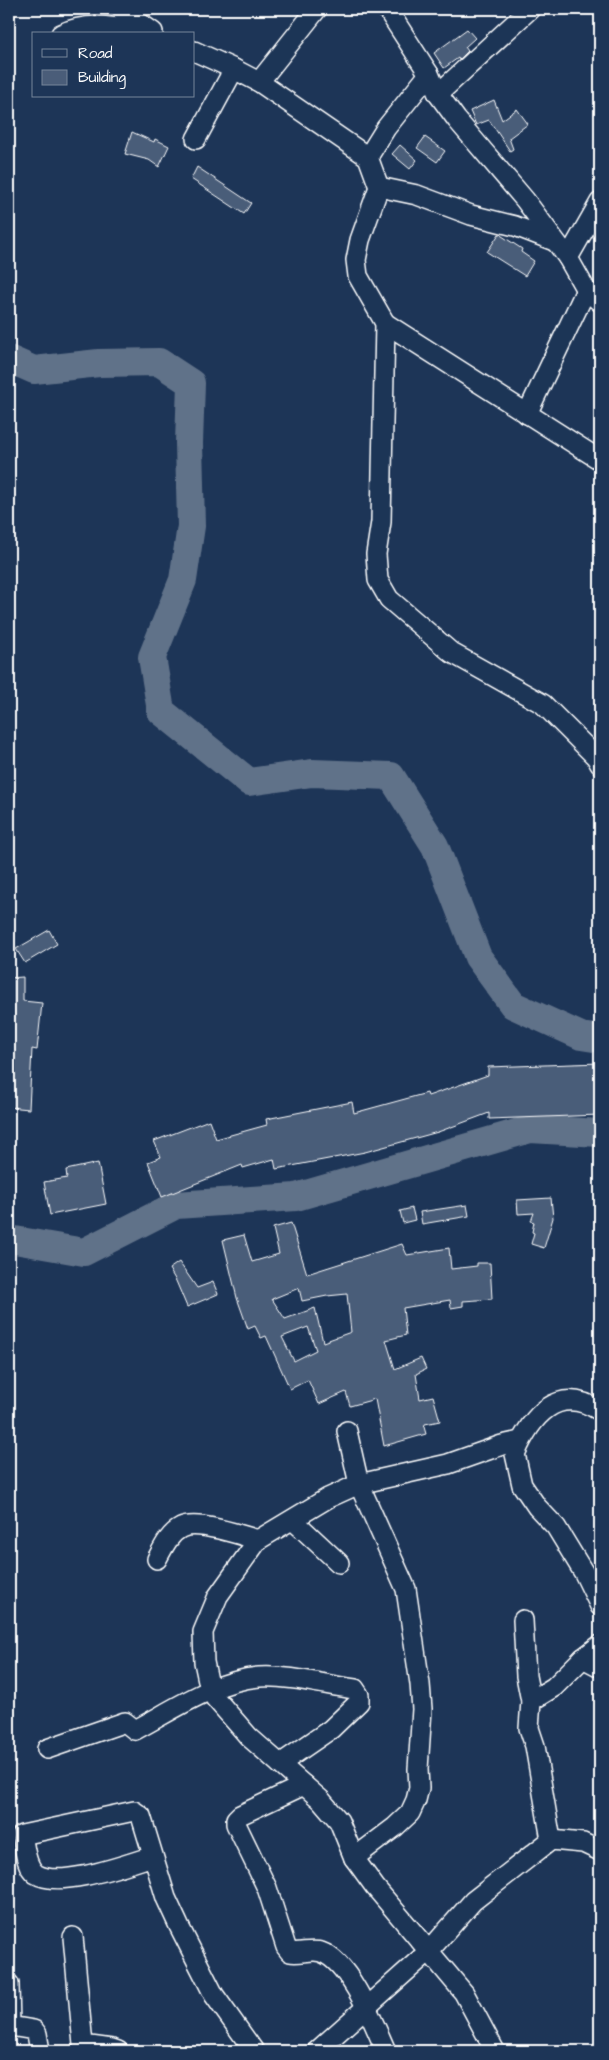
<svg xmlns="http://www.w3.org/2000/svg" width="609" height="2060" font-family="'Architects Daughter',sans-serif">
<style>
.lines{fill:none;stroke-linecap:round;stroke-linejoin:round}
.river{stroke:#617289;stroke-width:28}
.building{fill:#4a5d79;stroke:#fff;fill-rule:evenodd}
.minor-casing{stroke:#fff;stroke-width:22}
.minor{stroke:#1d3557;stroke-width:19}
</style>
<rect width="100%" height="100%" fill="#1d3557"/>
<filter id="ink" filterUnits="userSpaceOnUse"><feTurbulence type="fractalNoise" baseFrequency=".02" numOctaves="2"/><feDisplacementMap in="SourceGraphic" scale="10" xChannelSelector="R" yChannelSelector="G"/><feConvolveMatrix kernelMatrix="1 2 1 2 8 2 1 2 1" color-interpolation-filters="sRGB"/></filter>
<g filter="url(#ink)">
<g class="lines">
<!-- river -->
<g class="river">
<path d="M9,359L34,370L99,363L159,362L191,383L189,443L191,526L183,580L152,657L161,711L249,782L312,773L391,776L435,846L478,957L513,1005L581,1036L600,1039"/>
<path d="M9,1239L84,1252L176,1205L296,1197L530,1129L600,1133"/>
</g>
</g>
<!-- building -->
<g class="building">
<path d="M467,29L475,38L465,47L468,51L459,60L458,58L444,68L434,53Z"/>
<path d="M494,100L502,120L517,109L528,124L509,138L513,149L510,151L489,120L476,125L470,111Z"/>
<path d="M132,132L154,142L155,139L169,146L159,167L149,160L125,154Z"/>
<path d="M425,137L445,151L437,162L417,148Z"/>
<path d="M400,145L417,160L410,169L392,154Z"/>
<path d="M197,167L251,203L244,214L191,179Z"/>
<path d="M499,234L522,249L521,252L534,261L525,276L487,252Z"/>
<path d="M49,930L57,944L25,963L16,949Z"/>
<path d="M23,977V1001L42,1003L37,1050L32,1049L29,1109L9,1107V978Z"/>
<path d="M600,1063V1115L489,1119V1113L438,1132L365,1152L276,1169L274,1159L243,1168L242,1165L162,1197L148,1162L161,1157L154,1141L209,1120L216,1139L267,1125L266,1119L352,1102L354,1113L427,1093L428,1096L488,1075V1067Z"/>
<path d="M98,1163L106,1204L50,1215L44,1182L67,1178L66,1170Z"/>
<path d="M551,1198L553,1218L544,1248L531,1244L534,1233L532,1232L534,1222L531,1221L534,1213L518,1214L517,1200Z"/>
<path d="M467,1205L469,1216L422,1224L420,1212Z"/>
<path d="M412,1208L415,1220L403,1223L400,1211Z"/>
<path d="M291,1223L307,1274L402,1244L407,1255L449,1248L451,1269L477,1266V1263H490L492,1299L463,1301V1306L451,1308L450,1300L403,1308L406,1335L386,1340L395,1369L421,1358L426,1369L416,1374L420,1399L433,1396L440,1421L425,1424L424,1427L426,1434L384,1446L375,1399L350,1406L346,1392L319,1404L308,1380L290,1389L266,1336L261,1338L255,1326L248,1329L237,1298L223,1240L244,1235L252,1262L279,1254L273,1228ZM299,1288L302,1301L327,1296L347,1294L351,1332L323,1342L315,1308L285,1319L272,1299ZM308,1327L316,1350L294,1361L282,1337Z"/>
<path d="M179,1262L197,1288L213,1282L218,1294L187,1307L176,1281L169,1269Z"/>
</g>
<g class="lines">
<defs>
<g id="minor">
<path d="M120,9L153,32"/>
<path d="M387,9L429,74L438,94L457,120L525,200L568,258"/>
<path d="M61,34C89,20 120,28 149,34"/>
<path d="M194,51L234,69L259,82L368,157L379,187"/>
<path d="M259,82L317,9"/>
<path d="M438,94L530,9"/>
<path d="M196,139L234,69"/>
<path d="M368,157L386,128L429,74"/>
<path d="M554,241L515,226L471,215L417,195L379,187L360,240L356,260L358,276L385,323L381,522L376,554L378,580L389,599L452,653L543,704L596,757L600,764"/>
<path d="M586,290L568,258L600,202"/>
<path d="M385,323L600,460"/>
<path d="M527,414L586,290L600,302"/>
<path d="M600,1411C557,1383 531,1417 515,1454L522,1485L537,1507L556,1527L584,1573L600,1606"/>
<path d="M347,1431L359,1484L406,1589L420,1684L422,1709L418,1769L419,1788L416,1800L410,1813L395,1827L354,1858"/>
<path d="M293,1520L339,1563"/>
<path d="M157,1559C163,1548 169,1534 181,1528C196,1520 242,1535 258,1540"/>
<path d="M523,1620L526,1676L531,1701L529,1728L535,1746L551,1840"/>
<path d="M583,1658L600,1667"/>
<path d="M531,1701L554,1687L583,1658L600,1645"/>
<path d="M47,1749L125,1722L135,1730C173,1710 214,1681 259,1677C289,1675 325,1685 355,1689L359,1695V1702L331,1729L280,1764"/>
<path d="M304,1785L240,1815L236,1819V1824L267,1888L286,1947L290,1952C299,1954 312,1949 321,1952C350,1962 374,2024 386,2051"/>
<path d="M153,1856C127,1864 60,1889 36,1874C25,1866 25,1847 22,1835L134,1811L141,1816L166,1898L179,1926L214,1995L254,2051"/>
<path d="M73,1937L83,2045L112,2049L118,2051"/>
<path d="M9,1984L10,2026L34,2030L37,2034L40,2051"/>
<path d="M317,2051L428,1952L473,1901L551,1840L583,1843L600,1851"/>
<path d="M495,2051L464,1993L375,1887L354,1858L339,1821L321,1800L249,1737L215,1698L210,1690L204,1662L203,1632L218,1596L258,1540L328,1498L359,1484L448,1464L502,1445L520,1441"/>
</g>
</defs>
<!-- minor casing -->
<use href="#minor" class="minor-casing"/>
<!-- minor -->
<use href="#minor" class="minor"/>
</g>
</g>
<!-- margin -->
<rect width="609" height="2060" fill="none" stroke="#1d3557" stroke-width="30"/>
<rect x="15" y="15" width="579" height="2030" fill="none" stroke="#fff" stroke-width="2" filter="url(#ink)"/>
<!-- legend -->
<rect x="32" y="32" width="162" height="65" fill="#1d3557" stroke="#77869a"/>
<rect x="42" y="49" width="25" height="8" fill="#1d3557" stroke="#77869a"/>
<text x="78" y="58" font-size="15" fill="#ffffff">Road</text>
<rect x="42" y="70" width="25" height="15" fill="#4a5d79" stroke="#77869a"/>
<text x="78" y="82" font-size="15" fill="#ffffff">Building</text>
</svg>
